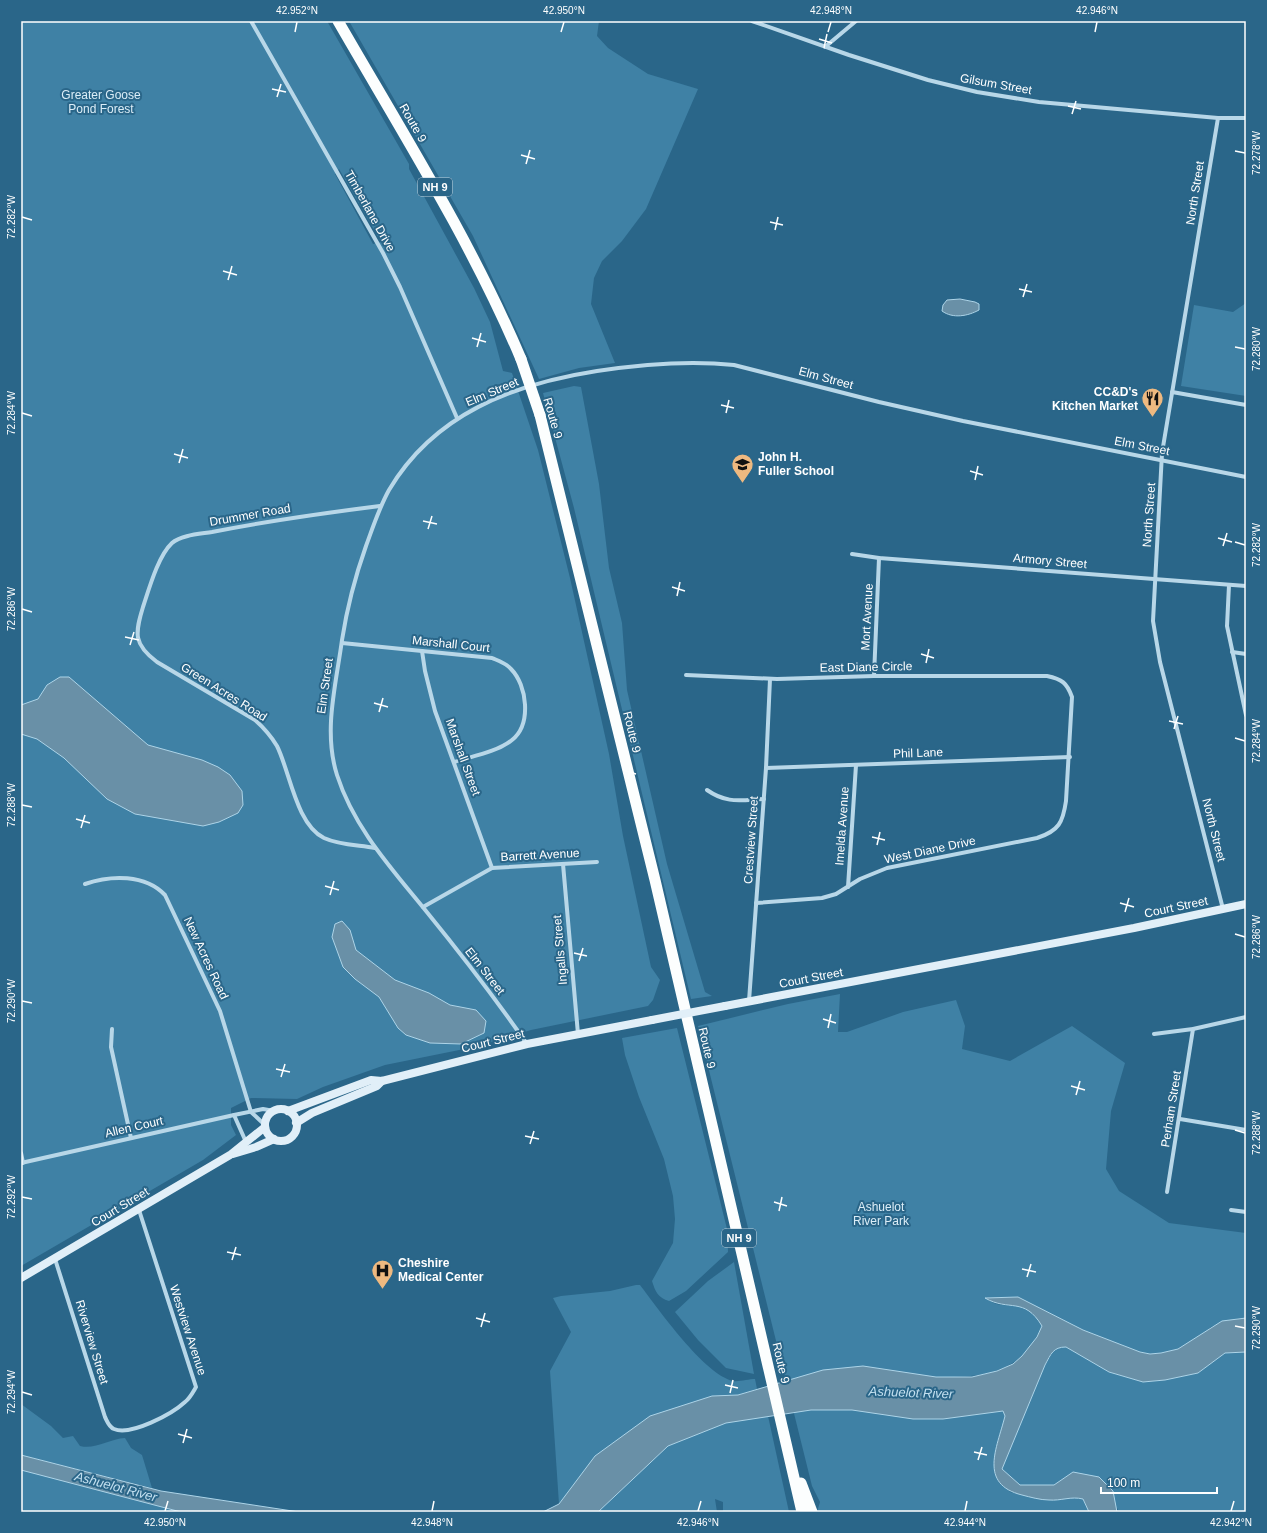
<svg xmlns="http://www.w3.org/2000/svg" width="1267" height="1533" font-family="Helvetica,sans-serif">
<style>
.green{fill:#3f81a5;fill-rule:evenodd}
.water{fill:#6990a7;stroke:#add4e8}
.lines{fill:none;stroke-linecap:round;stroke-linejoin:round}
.minor{stroke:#b8d7e8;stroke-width:4}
.secondary{stroke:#e1eff8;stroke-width:8}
.trunk{stroke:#fcfefe;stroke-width:11}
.secondary-bridge{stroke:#e1eff8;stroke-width:8}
.trunk-bridge{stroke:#fcfefe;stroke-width:11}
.ticks{fill:none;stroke:#fff;stroke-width:1.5}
.labels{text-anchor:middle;stroke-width:4;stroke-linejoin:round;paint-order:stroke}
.shield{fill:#2a6689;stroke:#bfd1dc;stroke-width:1}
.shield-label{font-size:11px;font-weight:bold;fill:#fff}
.street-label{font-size:12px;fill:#fff;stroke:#2a6689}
.park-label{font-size:12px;fill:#dbedf7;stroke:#2a6689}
.poi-label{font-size:12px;font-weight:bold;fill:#fff;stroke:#2a6689;text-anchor:start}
.water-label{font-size:13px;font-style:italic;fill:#c3e0f0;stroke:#2a6689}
.neatline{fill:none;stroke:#fff;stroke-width:1.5}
.ticks-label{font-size:10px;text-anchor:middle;fill:#fff}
</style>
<rect width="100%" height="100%" fill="#2a6689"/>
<!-- green -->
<g class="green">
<path d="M21,21H327L409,164V169L474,288L490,322L503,371L512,373L538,450L570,578L609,754L623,836L651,967L660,980L653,1000L648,1006L531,1030L474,1047L385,1065L323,1087L297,1099L251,1098L231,1108V1125L236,1135L203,1160L21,1266ZM339,169L381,242L373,244L335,174Z"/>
<path d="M349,21H599L597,36L608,48L648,74L698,89L646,209L622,241L602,261L594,278L591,304L615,363L579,368L539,379L473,236Z"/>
<path d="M1246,303V396L1181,386L1194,305L1233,312Z"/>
<path d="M574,386L581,387L599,484L609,568L622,623L627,690L667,864L705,992L712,996L691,999L574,508L543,393Z"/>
<path d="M840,994L838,1032H847L903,1012L956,1000L965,1026L962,1049L1010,1061L1072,1026L1125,1063L1111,1111L1106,1169L1119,1191L1169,1223L1246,1233V1318L1236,1319L1211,1327L1205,1333L1178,1349L1161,1353L1150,1354L1140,1352L1083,1330L1018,1297L986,1298C1006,1315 1022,1292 1042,1326C1023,1371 988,1377 944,1377L914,1418L943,1419L1003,1411L1005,1416L994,1463L1010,1492L1049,1500L1075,1497L1083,1499L1089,1512H817L820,1502L812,1486L698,1026L788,1004Z"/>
<path d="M677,1028L727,1229L728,1252L686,1291L669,1301C658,1298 655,1291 652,1281L673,1243L675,1219L673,1196L664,1159L639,1097L625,1055L622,1038Z"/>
<path d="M734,1262L754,1374L726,1368L698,1340L675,1312L708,1281Z"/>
<path d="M636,1285H640C659,1310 704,1374 733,1381C739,1382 749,1379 755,1379L757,1389L738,1395L712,1396L595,1456L559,1504L550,1371L571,1332L553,1298L561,1296L610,1291Z"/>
<path d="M1058,1347H1066L1109,1372L1143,1382L1165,1380L1198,1373L1225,1353L1246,1352V1512H1117L1118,1509L1073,1472L1054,1485H1020L1002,1469L1006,1455C1015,1435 1044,1356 1058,1347Z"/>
<path d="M21,1404L51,1426L63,1438L73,1436L80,1446C95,1450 109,1439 125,1438L131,1448L142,1455L152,1488L21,1455Z"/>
<path d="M768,1416L789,1512H723V1502L715,1499L717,1512H598L668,1446L726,1423Z"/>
<path d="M21,1470H26L181,1512H21Z"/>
</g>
<!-- water -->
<g class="water">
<path d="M960,299L975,302L979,304V310C968,316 953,319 942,311L943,305L947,300Z"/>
<path d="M60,677H69L148,745L202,760L218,767L230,775L242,791L243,805L238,813L219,822L203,826L135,814L107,799L64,758L37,739L21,734V705L38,699L47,685Z"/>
<path d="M342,921L350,930L356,950L395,980L429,993L450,1005L476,1010L486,1021L484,1033L461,1044L430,1043L406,1035L398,1028L379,997L355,979L343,967L332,937L335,924Z"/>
<path d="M1018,1297L1083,1330L1140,1352L1150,1354L1161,1353L1178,1349L1222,1321L1246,1318V1352L1225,1353L1198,1373L1165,1380L1143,1382L1109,1372L1066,1347C1053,1347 1051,1354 1045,1365L1002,1469L1020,1485H1054L1073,1472L1099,1477L1113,1491L1117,1512H1089L1083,1499C1071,1496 1061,1501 1049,1500C1040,1500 1030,1497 1022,1495C978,1484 997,1448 1005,1416L1003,1411L943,1419H913L852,1410H811L726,1423L668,1446L598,1512H543L559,1504L595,1456L650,1416L712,1396L738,1395L823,1370L863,1366L936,1377H972L997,1371L1013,1364L1022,1356L1037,1337L1042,1326C1024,1296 1009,1312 985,1298Z"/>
<path d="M21,1455L161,1491L299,1512H181L21,1470Z"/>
</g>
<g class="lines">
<!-- minor -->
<g class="minor">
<path d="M251,21L383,253L400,287L457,418"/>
<path d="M752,21L849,55L928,80L977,92L1039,102L1218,118H1246"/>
<path d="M825,47L856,21"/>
<path d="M1218,118L1162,453L1153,621L1160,662L1223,909"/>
<path d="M1172,392L1246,405"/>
<path d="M852,554L879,558L1246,586"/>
<path d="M1229,585L1227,626L1246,715"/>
<path d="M342,643L492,658C499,661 506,663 511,669C527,685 532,724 512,740C497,752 473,756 454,762"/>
<path d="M422,651L425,671L435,711L492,868"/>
<path d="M1232,652L1246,654"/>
<path d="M686,675L777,679L874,676H1047C1062,679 1067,683 1072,697L1066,801C1063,822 1059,831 1037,838L887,868L860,879L836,894L822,898L756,903"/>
<path d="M874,676L879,558"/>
<path d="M766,768L1070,757"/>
<path d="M707,790C727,804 740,800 764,799"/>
<path d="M375,848C358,845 339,845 324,838C296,824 290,772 277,746C271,736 264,728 255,720L157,662C133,644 135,633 143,607C149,589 158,556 172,543C181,535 200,534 212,532C268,521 324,513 380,506"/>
<path d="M563,864L578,1034"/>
<path d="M85,884C111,875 145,874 165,895L220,1011L251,1112L265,1125"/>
<path d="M848,887L856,765"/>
<path d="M423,907L492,868L597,862"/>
<path d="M749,1001L766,768L770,679"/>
<path d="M112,1029L111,1047L131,1138"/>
<path d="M1154,1034L1193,1029L1246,1017"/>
<path d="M527,1044C495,998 461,954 426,911C392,869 354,828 337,775C323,731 336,685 342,640C347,608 355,577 366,546C373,527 379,508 389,490C434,414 513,384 597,371C643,364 688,360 734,365L879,402L963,421L1246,477"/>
<path d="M234,1115L246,1142"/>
<path d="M1180,1119L1246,1130"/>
<path d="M21,1153L23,1163"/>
<path d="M21,1163L234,1115L263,1109L274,1111"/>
<path d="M1167,1192L1193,1029"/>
<path d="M1231,1210L1246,1212"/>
<path d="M55,1259L105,1417C107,1421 109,1427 114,1429C131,1436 172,1414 185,1402C190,1398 193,1392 196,1387L139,1210"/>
</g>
<!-- secondary -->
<g class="secondary">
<path d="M725,1006L1134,928L1246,904"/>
<circle cx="281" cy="1125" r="16"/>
<path d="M288,1111L371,1080L382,1081L527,1044L652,1020"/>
<path d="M296,1123L312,1113L377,1086L382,1081"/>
<path d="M233,1154L256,1147L274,1139"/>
<path d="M21,1278L230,1155L265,1127"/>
</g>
<!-- trunk -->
<g class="trunk">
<path d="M338,21C402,132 471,241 521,359"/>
<path d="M540,415L655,880L802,1512"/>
<path d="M801,1483L812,1512"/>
</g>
<!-- secondary-bridge -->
<path class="secondary-bridge" d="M652,1020L725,1006"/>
<!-- trunk-bridge -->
<path class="trunk-bridge" d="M521,359L540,415"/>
</g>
<!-- ticks -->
<path class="ticks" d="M295,32L297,22M561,32L564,22M828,32L831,22M1095,32L1097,22M819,39L832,43M824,48L827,34M272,89L286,92M277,97L281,84M1068,106L1081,109M1072,114L1076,101M1235,151L1245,153M521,155L535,159M526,164L530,150M22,217L32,220M770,222L783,225M775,230L778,217M223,271L237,275M228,280L232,266M1019,289L1032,292M1023,297L1027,284M472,338L486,342M477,347L481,333M1235,347L1245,349M721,405L734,408M22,413L32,416M726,413L729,400M174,454L188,458M179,463L183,449M970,471L983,475M975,480L978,466M423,521L437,524M428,529L432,516M1218,538L1232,542M1235,542L1245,545M1223,546L1227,533M672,587L685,591M677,596L680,582M22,609L32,612M125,637L139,640M130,645L134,632M921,654L934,658M926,663L929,649M374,703L388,707M379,712L383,698M1169,721L1183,724M1174,729L1178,716M1235,738L1245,741M623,770L636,774M628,779L631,765M22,805L32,807M76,819L90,823M81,828L85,815M872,837L885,840M877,845L880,832M325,886L339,890M330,895L334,881M1120,903L1134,907M1125,912L1129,898M1235,934L1245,937M574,953L587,956M579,961L583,948M22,1001L32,1003M823,1019L836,1023M828,1028L831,1014M276,1069L290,1072M281,1077L285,1064M1071,1086L1085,1090M1076,1095L1080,1081M1235,1130L1245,1133M525,1136L539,1139M530,1144L534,1131M22,1197L32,1199M774,1202L787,1206M779,1211L782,1197M227,1252L241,1255M232,1260L236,1247M1022,1269L1036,1272M1027,1277L1031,1264M476,1318L490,1322M1235,1326L1245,1328M481,1327L485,1313M725,1385L738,1388M22,1392L32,1395M730,1393L733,1380M178,1434L192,1438M183,1443L187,1429M974,1452L987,1455M978,1460L982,1447M165,1511L168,1501M432,1511L434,1501M698,1511L701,1501M965,1511L967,1501M1231,1511L1234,1501"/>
<!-- icons -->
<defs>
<symbol id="restaurant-pin" viewBox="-11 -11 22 30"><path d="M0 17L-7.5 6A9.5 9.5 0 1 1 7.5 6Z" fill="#eeb980" stroke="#2a6689"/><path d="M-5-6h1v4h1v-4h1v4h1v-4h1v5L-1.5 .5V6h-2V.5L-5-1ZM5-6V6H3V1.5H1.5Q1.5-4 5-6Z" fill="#111"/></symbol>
<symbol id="school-pin" viewBox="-11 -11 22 30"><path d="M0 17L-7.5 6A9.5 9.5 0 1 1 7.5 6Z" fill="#eeb980" stroke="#2a6689"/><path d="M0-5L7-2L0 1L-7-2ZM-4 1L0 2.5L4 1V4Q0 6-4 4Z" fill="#111"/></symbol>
<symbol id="hospital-pin" viewBox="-11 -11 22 30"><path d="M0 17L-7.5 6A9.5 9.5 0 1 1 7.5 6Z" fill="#eeb980" stroke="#2a6689"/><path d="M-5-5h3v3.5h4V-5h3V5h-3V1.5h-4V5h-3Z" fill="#111"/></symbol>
</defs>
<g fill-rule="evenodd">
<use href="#restaurant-pin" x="1140" y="386" width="25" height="34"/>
<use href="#school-pin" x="730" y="452" width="25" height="34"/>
<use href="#hospital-pin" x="370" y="1258" width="25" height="34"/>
</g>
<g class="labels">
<!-- shield labels -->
<g class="shield">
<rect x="418" y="178" width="34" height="18" rx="3"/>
<rect x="722" y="1229" width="34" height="18" rx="3"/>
</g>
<g class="shield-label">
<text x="435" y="191">NH 9</text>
<text x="739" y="1242">NH 9</text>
</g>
<!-- street labels -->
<g class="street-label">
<text transform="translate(996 84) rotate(10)" y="4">Gilsum Street</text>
<text transform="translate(413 123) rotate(60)" y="4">Route 9</text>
<text transform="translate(1195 193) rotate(-81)" y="4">North Street</text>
<text transform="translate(370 211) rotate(61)" y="4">Timberlane Drive</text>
<text transform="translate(826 378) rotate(15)" y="4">Elm Street</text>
<text transform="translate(492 392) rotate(-23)" y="4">Elm Street</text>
<text transform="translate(553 418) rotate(74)" y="4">Route 9</text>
<text transform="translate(1142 446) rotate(11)" y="4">Elm Street</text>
<text transform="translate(250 515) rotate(-10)" y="4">Drummer Road</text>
<text transform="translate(1149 515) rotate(-86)" y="4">North Street</text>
<text transform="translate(1050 561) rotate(5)" y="4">Armory Street</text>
<text transform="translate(867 617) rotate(-87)" y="4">Mort Avenue</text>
<text transform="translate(451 644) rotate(6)" y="4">Marshall Court</text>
<text transform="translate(866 667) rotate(-1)" y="4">East Diane Circle</text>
<text transform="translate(325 686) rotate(-82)" y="4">Elm Street</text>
<text transform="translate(224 692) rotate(32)" y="4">Green Acres Road</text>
<text transform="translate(632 732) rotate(76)" y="4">Route 9</text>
<text transform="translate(918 753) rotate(-2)" y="4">Phil Lane</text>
<text transform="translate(463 757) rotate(70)" y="4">Marshall Street</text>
<text transform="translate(842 826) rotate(-86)" y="4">Imelda Avenue</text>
<text transform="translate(1214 830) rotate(76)" y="4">North Street</text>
<text transform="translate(751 840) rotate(-86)" y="4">Crestview Street</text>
<text transform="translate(930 850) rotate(-12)" y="4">West Diane Drive</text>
<text transform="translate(540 855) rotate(-3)" y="4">Barrett Avenue</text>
<text transform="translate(1176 907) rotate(-12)" y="4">Court Street</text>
<text transform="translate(560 950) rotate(-95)" y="4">Ingalls Street</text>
<text transform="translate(206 958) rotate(65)" y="4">New Acres Road</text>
<text transform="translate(485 971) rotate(52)" y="4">Elm Street</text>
<text transform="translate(811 978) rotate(-11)" y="4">Court Street</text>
<text transform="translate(493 1041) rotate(-14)" y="4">Court Street</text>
<text transform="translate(707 1048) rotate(77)" y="4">Route 9</text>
<text transform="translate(1171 1109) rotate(-81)" y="4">Perham Street</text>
<text transform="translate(134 1127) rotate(-13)" y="4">Allen Court</text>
<text transform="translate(120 1207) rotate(-31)" y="4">Court Street</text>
<text transform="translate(188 1330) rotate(72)" y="4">Westview Avenue</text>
<text transform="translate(92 1342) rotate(73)" y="4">Riverview Street</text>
<text transform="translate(781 1363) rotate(77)" y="4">Route 9</text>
</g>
<!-- park labels -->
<g class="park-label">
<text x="101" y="99">Greater Goose<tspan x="101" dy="14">Pond Forest</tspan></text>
<text x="881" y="1211">Ashuelot<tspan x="881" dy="14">River Park</tspan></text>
</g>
<!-- poi labels -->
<g class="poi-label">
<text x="1138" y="396" text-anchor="end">CC&amp;D's<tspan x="1138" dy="14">Kitchen Market</tspan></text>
<text x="758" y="461">John H.<tspan x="758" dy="14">Fuller School</tspan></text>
<text x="398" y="1267">Cheshire<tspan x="398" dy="14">Medical Center</tspan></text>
</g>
<!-- water labels -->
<g class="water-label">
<text transform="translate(911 1392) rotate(2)" y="5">Ashuelot River</text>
<text transform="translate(116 1486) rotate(15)" y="5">Ashuelot River</text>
</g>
</g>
<!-- border -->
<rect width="1267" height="1533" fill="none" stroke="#2a6689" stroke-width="44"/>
<!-- scale -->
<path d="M1101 1487v6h116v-6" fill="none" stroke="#ffffff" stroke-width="2"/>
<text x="1107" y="1487" font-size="12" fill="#ffffff" stroke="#2a6689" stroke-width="3" paint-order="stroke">100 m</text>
<rect x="22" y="22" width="1223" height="1489" class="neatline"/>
<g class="ticks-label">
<text x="297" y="14">42.952°N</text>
<text x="564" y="14">42.950°N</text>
<text x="831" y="14">42.948°N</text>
<text x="1097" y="14">42.946°N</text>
<text transform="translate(1256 153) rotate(-90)" y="4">72.278°W</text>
<text transform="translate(11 217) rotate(-90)" y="4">72.282°W</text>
<text transform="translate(1256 349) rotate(-90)" y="4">72.280°W</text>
<text transform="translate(11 413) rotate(-90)" y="4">72.284°W</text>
<text transform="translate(1256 545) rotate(-90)" y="4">72.282°W</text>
<text transform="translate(11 609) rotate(-90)" y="4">72.286°W</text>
<text transform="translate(1256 741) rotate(-90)" y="4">72.284°W</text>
<text transform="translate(11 805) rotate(-90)" y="4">72.288°W</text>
<text transform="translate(1256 937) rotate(-90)" y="4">72.286°W</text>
<text transform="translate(11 1001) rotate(-90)" y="4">72.290°W</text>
<text transform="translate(1256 1133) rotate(-90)" y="4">72.288°W</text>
<text transform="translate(11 1197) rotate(-90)" y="4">72.292°W</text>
<text transform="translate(1256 1328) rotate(-90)" y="4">72.290°W</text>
<text transform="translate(11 1392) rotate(-90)" y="4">72.294°W</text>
<text x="165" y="1526">42.950°N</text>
<text x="432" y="1526">42.948°N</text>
<text x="698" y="1526">42.946°N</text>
<text x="965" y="1526">42.944°N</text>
<text x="1231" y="1526">42.942°N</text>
</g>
</svg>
